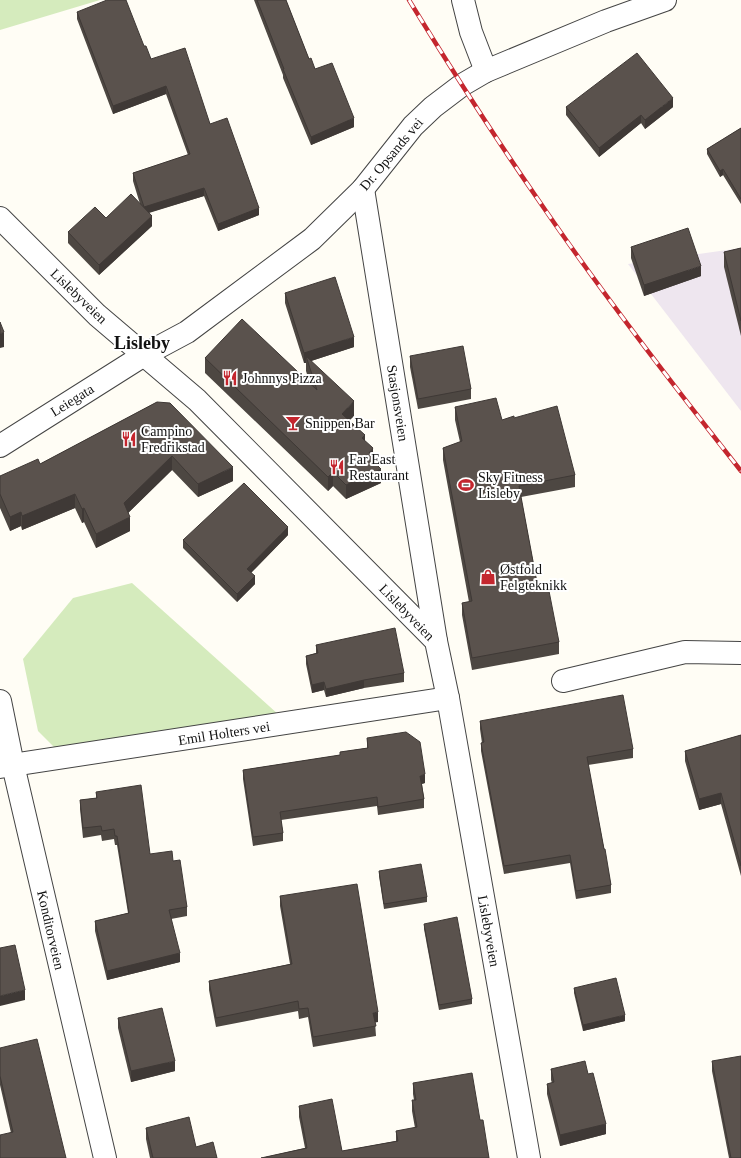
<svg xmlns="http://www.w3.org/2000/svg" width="741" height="1158" font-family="Georgia,serif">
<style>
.industrial{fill:#eee6ef}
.green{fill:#d5ebbd}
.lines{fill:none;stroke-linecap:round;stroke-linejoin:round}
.minor-casing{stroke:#444;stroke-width:24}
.tertiary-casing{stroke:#444;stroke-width:24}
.minor{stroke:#fff;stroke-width:22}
.tertiary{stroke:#fff;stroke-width:22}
.rail-casing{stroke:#c4262e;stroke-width:4.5}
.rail{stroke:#fff;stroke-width:3;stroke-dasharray:9;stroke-linecap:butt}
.wall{fill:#4d4742}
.shaded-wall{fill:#3f3936}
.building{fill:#5a524d;stroke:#3f3936}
.labels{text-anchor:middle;stroke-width:4;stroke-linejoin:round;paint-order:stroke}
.street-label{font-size:14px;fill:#111;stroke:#fff}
.poi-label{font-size:14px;fill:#111;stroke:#fff;text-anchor:start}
.district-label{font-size:18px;font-weight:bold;fill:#111;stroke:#fff}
</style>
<rect width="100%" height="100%" fill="#fffdf5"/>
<!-- industrial -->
<path class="industrial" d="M741,248V411L628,264Z"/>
<!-- green -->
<g class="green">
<path d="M0,0H100L0,30Z"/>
<path d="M132,583L279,715L56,749L38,731L23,659L73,598Z"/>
</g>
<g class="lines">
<defs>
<g id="minor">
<path d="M463,0L471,32L486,71"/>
<path d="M363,189L436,641"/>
<path d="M144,355L187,332L312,239L363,189L413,126L433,107L462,85L486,71L606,21L665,0"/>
<path d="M563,681L685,652L741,653"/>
<path d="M0,701L13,765L105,1158"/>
<path d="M0,767L448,698"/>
</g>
<g id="tertiary">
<path d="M0,218L97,315L197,400L436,641L448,698L529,1158"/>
<path d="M0,446L144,355"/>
</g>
</defs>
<!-- minor casing -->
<use href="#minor" class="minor-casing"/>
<!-- tertiary casing -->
<use href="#tertiary" class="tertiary-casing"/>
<!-- minor -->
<use href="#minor" class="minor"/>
<!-- tertiary -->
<use href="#tertiary" class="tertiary"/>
<defs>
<path id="rail" d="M409,0C450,67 492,133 537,198C601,292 671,382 741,471"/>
</defs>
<!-- rail casing -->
<use href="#rail" class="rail-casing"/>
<!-- rail -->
<use href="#rail" class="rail"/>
</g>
<!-- wall -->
<g class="wall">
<path d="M254,0H286L309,59L315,69L354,127L311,145L283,78V75Z"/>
<path d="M77,12L144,46L151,59L210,124L259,215L218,231L204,196L149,213L152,226L99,275L68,243V232L106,218L140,204L133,181V173L188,155L166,94L113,114L77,19Z"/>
<path d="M566,107H673L645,129L641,123L599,157L566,115Z"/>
<path d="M741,128V204L723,175L720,177L707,154V149Z"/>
<path d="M631,247L701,276L644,296L631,258Z"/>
<path d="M741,248V336L724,267V252Z"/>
<path d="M285,293L354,347L311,361L354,416L349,420L365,441L373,456L381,483L346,499L333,486L328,491L205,373V358L310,384L306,371V363H304L285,303Z"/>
<path d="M410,356L471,389V399L418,409L410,367Z"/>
<path d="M157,402L233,481L198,497L172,470L128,513L130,531L96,548L84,522L82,523L75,508L22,530L21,526L10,531L0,508V476L40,464Z"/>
<path d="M455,407L502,420L514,418L575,475V487L521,497L538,588L559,642V654L472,670L462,615V603L469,602L443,460V448L460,442L455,420Z"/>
<path d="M288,535L251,573L255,584L237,602L183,548V540Z"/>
<path d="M316,645L404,673V682L364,688L326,697L324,690L312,693L306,664V656L316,653Z"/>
<path d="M480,721L633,749V758L588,765L611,885V893L576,899L570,863L504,874L481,751V743H482L480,729Z"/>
<path d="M741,735V876L721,804L699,810L685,761V751Z"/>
<path d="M367,738L425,783L422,784L424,799V808L378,815L377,806L281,820L283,833V841L253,846L243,779V770L340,755V752L367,748Z"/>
<path d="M96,792L150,854L173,861L187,907V916L171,919L180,962L107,980L95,931V921L128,913L117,845H115L114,839L102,841L101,835L83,838L80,809V800L96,798Z"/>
<path d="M379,871L427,897V902L384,909L379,876Z"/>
<path d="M280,896L378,1022H375L376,1036L313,1047L308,1017L299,1019L298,1011L216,1027L209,990V981L290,964L280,906Z"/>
<path d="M424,924L472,999V1004L439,1010L424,929Z"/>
<path d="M574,988L625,1021L583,1031L574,993Z"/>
<path d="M118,1018L175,1071L131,1082L118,1028Z"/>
<path d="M0,1048L66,1158L11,1133L0,1085Z"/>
<path d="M712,1061L741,1158H729L712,1071Z"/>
<path d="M551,1069L588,1074L606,1134L560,1146L547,1094V1084L552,1083L551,1080Z"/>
<path d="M413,1083L480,1120L489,1158H261L305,1148L299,1117V1106L342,1151L396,1141V1131L415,1128L412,1111V1100H414L413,1094Z"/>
<path d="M146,1128L196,1147L217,1158H150L146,1139Z"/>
</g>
<!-- shaded-wall -->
<g class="shaded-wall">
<path d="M166,86V94L113,114V106Z"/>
<path d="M673,98V107L645,129V120Z"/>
<path d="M641,115V123L599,157V148Z"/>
<path d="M354,118V127L311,145V137Z"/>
<path d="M723,169V175L720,177V171Z"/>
<path d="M204,188V196L144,214V207Z"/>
<path d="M259,208V215L218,231V224Z"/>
<path d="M152,216V226L99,275V265Z"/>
<path d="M701,266V276L644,296V285Z"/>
<path d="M4,332V347L0,348V334Z"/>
<path d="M354,337V347L308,362L306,356V363H304V353Z"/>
<path d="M354,401V416L342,428V414Z"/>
<path d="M365,435V450L362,438Z"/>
<path d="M373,448V463L369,453Z"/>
<path d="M172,456V470L124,517V503Z"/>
<path d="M375,459V471L381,469V483L346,499V485L373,461Z"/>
<path d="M233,467V481L198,497V484Z"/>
<path d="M333,472V486L328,491V477Z"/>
<path d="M75,494V508L22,530V516Z"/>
<path d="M84,508V522L82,523V509Z"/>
<path d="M21,512V526L10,531V517Z"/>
<path d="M130,517V531L96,548V534Z"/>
<path d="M288,527V535L247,577V569Z"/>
<path d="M255,576V584L237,602V594Z"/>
<path d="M364,680V688L326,697V689Z"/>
<path d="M324,682V690L312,693V685Z"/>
<path d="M425,774V783L420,784V776Z"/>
<path d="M721,793V804L699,810V799Z"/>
<path d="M180,953V962L107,980V971Z"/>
<path d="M25,990V1000L0,1006V996Z"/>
<path d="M378,1012V1022L373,1023V1013Z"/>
<path d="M625,1015V1021L583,1031V1025Z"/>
<path d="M175,1061V1071L131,1082V1071Z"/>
<path d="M606,1124V1134L560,1146V1135Z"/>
</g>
<!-- building -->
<g class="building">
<path d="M107,0H126L144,46H146L151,59L185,48L210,124L227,118L259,208L218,224L204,188L144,207L133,173L190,154L166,86L113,106L77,12Z"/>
<path d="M257,0H286L309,59L311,58L315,69L332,63L354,118L311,137L283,69H284Z"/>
<path d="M637,53L673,98L645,120L641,115L599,148L566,107Z"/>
<path d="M741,128V199L723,169L720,171L707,149Z"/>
<path d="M131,194L152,216L99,265L68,232L95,207L106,218Z"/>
<path d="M688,228L701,266L644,285L631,247Z"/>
<path d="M741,248V321L724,252Z"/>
<path d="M335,277L354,337L304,353L285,293Z"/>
<path d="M242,319L317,390L306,356L354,401L342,414L365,435L362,438L373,448L369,453L375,459L373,461L381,469L346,485L333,472L328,477L205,358Z"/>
<path d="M0,322L4,332L0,334Z"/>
<path d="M463,346L471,389L418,399L410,356Z"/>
<path d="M496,398L502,420L514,416V418L557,406L575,475L519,486L538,588L548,586L559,642L472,658L462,603L472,601L443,448L462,441L455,407Z"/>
<path d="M157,402L170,403L233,467L198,484L172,456L124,503L130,517L96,534L84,508L82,509L75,494L22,516L21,512L10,517L0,494V476L38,459L40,464Z"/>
<path d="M244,483L288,527L247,569L255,576L237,594L183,540Z"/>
<path d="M395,628L404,673L364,680L326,689L324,682L312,685L306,656L318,653L316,645Z"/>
<path d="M623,695L633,749L587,757L604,849H605L611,885L576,891L570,855L504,866L481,743L484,742L480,721Z"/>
<path d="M406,732L420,742L425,774L420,776L424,799L378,807L377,797L280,812L283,833L253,837L243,770L340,755V752L368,748L367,738Z"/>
<path d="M741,735V866L721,793L699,799L685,751Z"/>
<path d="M141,785L150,854L172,851L173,861L180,860L187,907L169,910L180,953L107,971L95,921L129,913L117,836H115L114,829L102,831L101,826L83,828L80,800L97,798L96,792Z"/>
<path d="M421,864L427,897L384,904L379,871Z"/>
<path d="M357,884L378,1012L373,1013L376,1026L313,1037L308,1008L299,1009L298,1001L216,1018L209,981L292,964L280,896Z"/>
<path d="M457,917L472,999L439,1005L424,924Z"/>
<path d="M15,945L25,990L0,996V948Z"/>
<path d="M616,978L625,1015L583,1025L574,988Z"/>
<path d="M162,1008L175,1061L131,1071L118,1018Z"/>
<path d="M37,1039L66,1158H0V1135L13,1132L0,1076V1048Z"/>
<path d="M741,1056V1158H731L712,1061Z"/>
<path d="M585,1061L588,1074L593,1073L606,1124L560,1135L547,1084L554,1082L551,1069Z"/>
<path d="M472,1073L480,1120H483L489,1158H261L307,1148L299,1106L332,1099L342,1151L398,1141L396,1131L417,1127L412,1100H416L413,1083Z"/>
<path d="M189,1117L196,1147L213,1142L217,1158H153L146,1128Z"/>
</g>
<!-- icons -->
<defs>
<symbol id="restaurant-bare" viewBox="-9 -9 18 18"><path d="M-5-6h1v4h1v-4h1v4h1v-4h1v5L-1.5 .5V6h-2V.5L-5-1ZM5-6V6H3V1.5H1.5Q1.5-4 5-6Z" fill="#c4262e" stroke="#fff" stroke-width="2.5" paint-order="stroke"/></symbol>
<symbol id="bar-bare" viewBox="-9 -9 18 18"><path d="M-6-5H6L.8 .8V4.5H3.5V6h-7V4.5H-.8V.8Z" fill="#c4262e" stroke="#fff" stroke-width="2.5" paint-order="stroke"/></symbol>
<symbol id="stadium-bare" viewBox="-9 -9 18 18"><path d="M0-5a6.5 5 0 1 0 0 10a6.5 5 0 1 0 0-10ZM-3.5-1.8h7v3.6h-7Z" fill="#c4262e" stroke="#fff" stroke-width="2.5" paint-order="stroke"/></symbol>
<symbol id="shop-bare" viewBox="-9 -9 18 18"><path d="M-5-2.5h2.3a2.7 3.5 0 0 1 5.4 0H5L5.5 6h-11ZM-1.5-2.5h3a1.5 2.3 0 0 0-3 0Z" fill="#c4262e" stroke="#fff" stroke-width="2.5" paint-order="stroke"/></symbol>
</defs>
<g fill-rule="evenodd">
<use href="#restaurant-bare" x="219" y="367" width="22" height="22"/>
<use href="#bar-bare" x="282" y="412" width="22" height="22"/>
<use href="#restaurant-bare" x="118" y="428" width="22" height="22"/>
<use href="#restaurant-bare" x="326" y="456" width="22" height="22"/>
<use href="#stadium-bare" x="455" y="474" width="22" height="22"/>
<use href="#shop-bare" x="477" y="566" width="22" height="22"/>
</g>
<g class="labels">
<!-- street labels -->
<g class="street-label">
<text transform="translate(391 154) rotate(-50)" y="5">Dr. Opsands vei</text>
<text transform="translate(79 296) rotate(44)" y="5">Lislebyveien</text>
<text transform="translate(72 400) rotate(-32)" y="5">Leiegata</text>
<text transform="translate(398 403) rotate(81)" y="5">Stasjonsveien</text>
<text transform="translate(407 612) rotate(46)" y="5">Lislebyveien</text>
<text transform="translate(224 733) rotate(-9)" y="5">Emil Holters vei</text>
<text transform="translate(51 930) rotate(77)" y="5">Konditorveien</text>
<text transform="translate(489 931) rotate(80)" y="5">Lislebyveien</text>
</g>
<!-- poi labels -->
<g class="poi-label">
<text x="242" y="383">Johnnys Pizza</text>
<text x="305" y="428">Snippen Bar</text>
<text x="141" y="436">Campino<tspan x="141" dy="16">Fredrikstad</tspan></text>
<text x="349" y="464">Far East<tspan x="349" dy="16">Restaurant</tspan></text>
<text x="478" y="482">Sky Fitness<tspan x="478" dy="16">Lisleby</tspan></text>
<text x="500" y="574">Østfold<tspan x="500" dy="16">Felgteknikk</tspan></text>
</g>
<!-- district labels -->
<g class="district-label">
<text x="142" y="349">Lisleby</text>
</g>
</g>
</svg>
